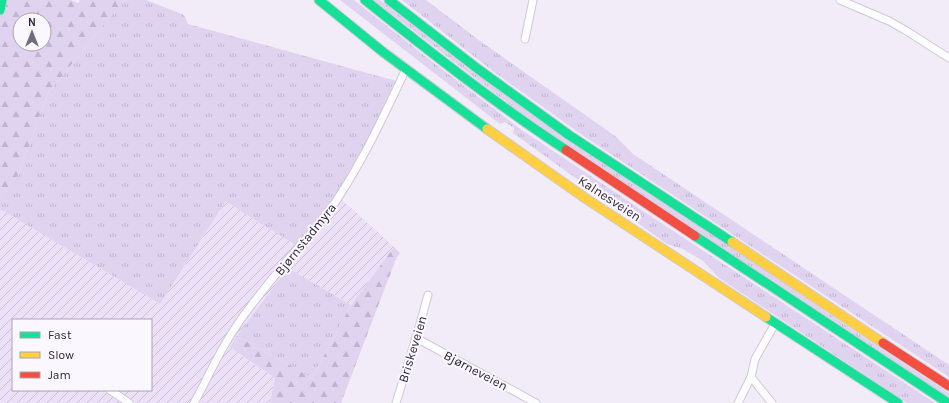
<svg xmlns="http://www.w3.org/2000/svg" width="949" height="403" font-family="Karla,sans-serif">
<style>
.industrial{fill:url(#industrial-furrows);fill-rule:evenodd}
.grass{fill:url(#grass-tufts)}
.forest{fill:url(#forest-firs);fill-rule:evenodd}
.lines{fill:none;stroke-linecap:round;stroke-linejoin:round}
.street-casing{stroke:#cfcad6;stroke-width:9}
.fast-casing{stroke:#cfcad6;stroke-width:11}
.slow-casing{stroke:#cfcad6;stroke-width:11}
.jam-casing{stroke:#cfcad6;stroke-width:11}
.street{stroke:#fdfcfe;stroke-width:7}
.fast{stroke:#16e098;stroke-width:9}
.slow{stroke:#ffcf43;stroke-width:9}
.jam{stroke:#f24e42;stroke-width:9}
.labels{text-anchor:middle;stroke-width:4;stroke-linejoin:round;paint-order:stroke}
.street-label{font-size:13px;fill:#2f2936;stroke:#faf7fe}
</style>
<defs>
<pattern id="industrial-furrows" width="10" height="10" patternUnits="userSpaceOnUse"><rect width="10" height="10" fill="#ebe0f8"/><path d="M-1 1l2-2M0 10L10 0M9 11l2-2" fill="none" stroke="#cac0d5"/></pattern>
<pattern id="grass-tufts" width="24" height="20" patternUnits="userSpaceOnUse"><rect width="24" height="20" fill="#e0d3f0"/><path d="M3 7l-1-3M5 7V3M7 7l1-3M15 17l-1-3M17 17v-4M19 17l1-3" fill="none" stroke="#c0b5ce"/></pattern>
<pattern id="forest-firs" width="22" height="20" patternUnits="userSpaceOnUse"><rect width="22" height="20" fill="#e0d3f0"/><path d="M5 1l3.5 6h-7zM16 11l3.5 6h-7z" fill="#c0b5ce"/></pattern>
</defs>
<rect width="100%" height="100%" fill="#f1ecf7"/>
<!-- industrial -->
<path class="industrial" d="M339,197L394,247L351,305L288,268L230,347L275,378L270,403H0V209L160,304L227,200L244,213L257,220ZM13,320H151V390H13Z"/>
<!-- grass -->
<g class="grass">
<path d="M124,0H146L184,15L188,24L400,82L339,197L299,247L244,213L226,201L160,304L0,209V196L18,175L48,93Z"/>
<path d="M340,0H354L430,60L519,128L640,209L935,403H907L719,278L703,261L683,249L667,244L513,133L514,128L505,122L500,124Z"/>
<path d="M373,0H380L469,69L850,328L949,393V398L558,139L512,106Z"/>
<path d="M402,0H426L480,41L615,136L633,154L949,365V377L585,137L494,72Z"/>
<path d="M288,268L351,305L312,378L237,336Z"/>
</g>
<!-- forest -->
<g class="forest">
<path d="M0,0H71L78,3L80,0H124L48,93L18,175L0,196ZM20,20H44V44H20Z"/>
<path d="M394,247L400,253L396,259L341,403H270L275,378L230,347L237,336L312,378L351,305Z"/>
</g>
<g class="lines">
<defs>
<g id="street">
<path d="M840,0L889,21L905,30L949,58"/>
<path d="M525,39L533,0"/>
<path d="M416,338L536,403"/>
<path d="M751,377L772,403"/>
<path d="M110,390L129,403"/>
<path d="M194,403C205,383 215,361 227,341C241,317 259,295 277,273C297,247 321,225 338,198C365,157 385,113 406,69"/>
<path d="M396,403L416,338L428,295"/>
<path d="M738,403L751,377L755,359L776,322"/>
</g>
<g id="fast">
<path d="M319,0L383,52L487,129"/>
<path d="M365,0C430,52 496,104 566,150"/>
<path d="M389,0L478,69L569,135L732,242"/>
<path d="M0,10L2,0"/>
<path d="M695,236L948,403"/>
<path d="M766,317L898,403"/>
</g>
<g id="slow">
<path d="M487,129L585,198L766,317"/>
<path d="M732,242L883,343"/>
</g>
<g id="jam">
<path d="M566,150L695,236"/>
<path d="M883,343L949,386"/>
</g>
</defs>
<!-- street casing -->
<use href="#street" class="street-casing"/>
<!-- fast casing -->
<use href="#fast" class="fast-casing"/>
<!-- slow casing -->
<use href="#slow" class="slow-casing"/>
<!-- jam casing -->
<use href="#jam" class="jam-casing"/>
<!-- street -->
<use href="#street" class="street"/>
<!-- fast -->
<use href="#fast" class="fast"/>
<!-- slow -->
<use href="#slow" class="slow"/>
<!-- jam -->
<use href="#jam" class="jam"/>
</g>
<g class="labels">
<!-- street labels -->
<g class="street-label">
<text transform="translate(610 198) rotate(33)" y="5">Kalnesveien</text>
<text transform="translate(305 239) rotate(-51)" y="5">Bjørnstadmyra</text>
<text transform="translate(412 349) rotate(-73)" y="5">Briskeveien</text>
<text transform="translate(476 370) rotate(28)" y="5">Bjørneveien</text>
</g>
</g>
<!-- legend -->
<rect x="12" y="319" width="140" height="72" fill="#faf7fe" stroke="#a9a5ae"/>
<rect x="20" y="332" width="20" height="6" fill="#16e098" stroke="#a9a5ae"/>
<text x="48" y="339" font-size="12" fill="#2f2936">Fast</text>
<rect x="20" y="352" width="20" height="6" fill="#ffcf43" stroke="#a9a5ae"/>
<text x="48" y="359" font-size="12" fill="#2f2936">Slow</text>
<rect x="20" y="372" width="20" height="6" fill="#f24e42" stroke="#a9a5ae"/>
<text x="48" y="379" font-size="12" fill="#2f2936">Jam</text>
<!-- north arrow -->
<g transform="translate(32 32)"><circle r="19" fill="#faf7fe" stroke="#a9a5ae"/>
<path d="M0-3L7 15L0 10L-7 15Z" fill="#736d7a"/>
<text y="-6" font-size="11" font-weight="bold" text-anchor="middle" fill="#2f2936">N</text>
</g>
</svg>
